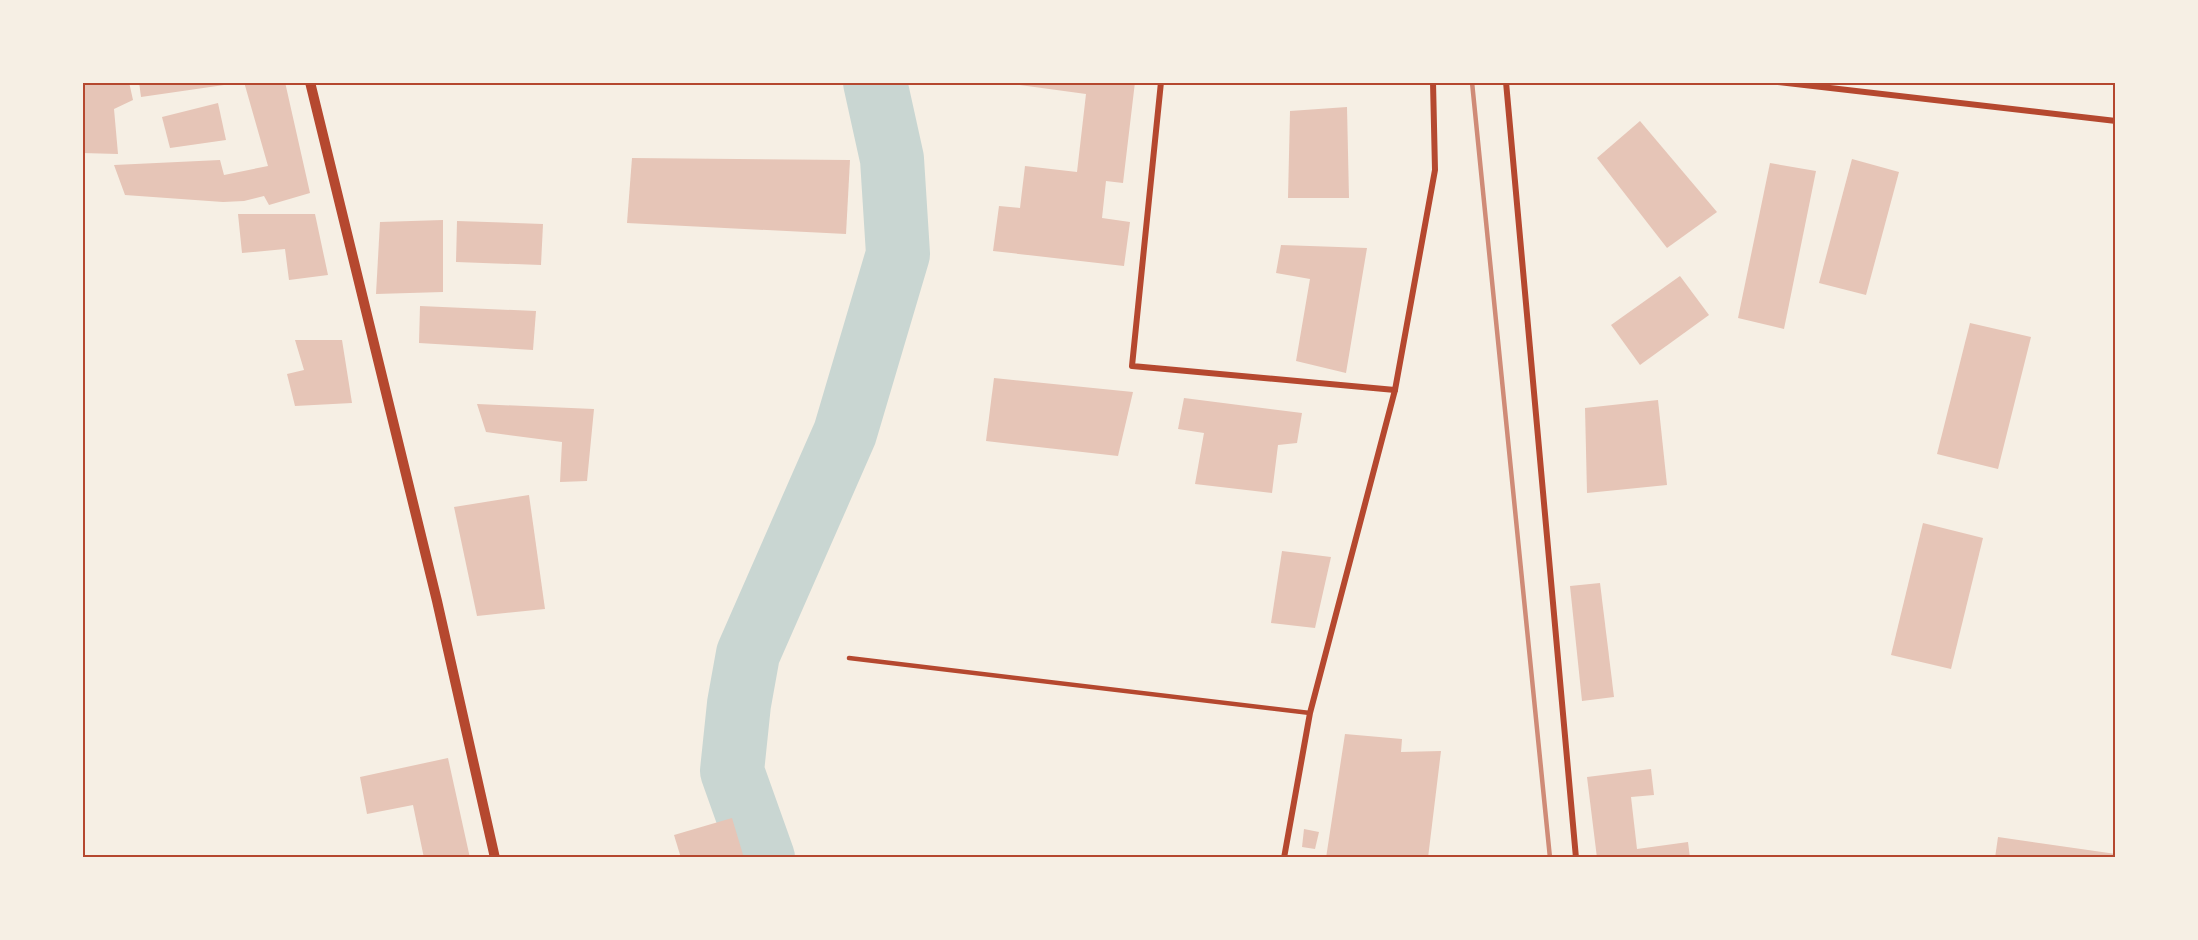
<svg xmlns="http://www.w3.org/2000/svg" width="2198" height="940" font-family="Figtree,sans-serif">
<style>
.lines{fill:none;stroke-linecap:round;stroke-linejoin:round}
.river{stroke:#c9d6d2;stroke-width:64}
.building{fill:#e6c5b7}
.service{stroke:#b5482f;stroke-width:4.5}
.minor{stroke:#b5482f;stroke-width:6}
.tertiary{stroke:#b5482f;stroke-width:10}
.rail{stroke:#cf8b77;stroke-width:4.5}
.neatline{fill:none;stroke:#b5482f;stroke-width:2}
</style>
<rect width="100%" height="100%" fill="#f6efe4"/>
<g class="lines">
<!-- river -->
<path class="river" d="M763,858L732,771L739,704L748,654L845,433L898,254L892,159L875,82"/>
</g>
<!-- building -->
<g class="building">
<path d="M82,82H129L133,100L114,109L118,154L82,153Z"/>
<path d="M139,82H231V84L141,97Z"/>
<path d="M244,82H285L310,193L269,205L264,196L244,201L223,202L125,195L114,165L220,160L224,175L268,166Z"/>
<path d="M998,82H1135L1123,183L1106,181L1102,218L1130,222L1124,266L993,251L999,206L1020,208L1025,166L1077,172L1086,94Z"/>
<path d="M218,103L226,140L170,148L162,117Z"/>
<path d="M1347,107L1349,198H1288L1290,111Z"/>
<path d="M1640,121L1717,212L1667,248L1597,158Z"/>
<path d="M632,158L850,160L846,234L627,223Z"/>
<path d="M1852,159L1899,172L1866,295L1819,283Z"/>
<path d="M1770,163L1816,171L1784,329L1738,318Z"/>
<path d="M238,214H315L328,275L289,280L285,249L242,253Z"/>
<path d="M443,220V292L376,294L380,222Z"/>
<path d="M457,221L543,224L541,265L456,262Z"/>
<path d="M1281,245L1367,248L1346,373L1296,361L1310,279L1276,273Z"/>
<path d="M1680,276L1709,315L1640,365L1611,325Z"/>
<path d="M420,306L536,311L533,350L419,343Z"/>
<path d="M1970,323L2031,337L1998,469L1937,454Z"/>
<path d="M295,340H342L352,403L295,406L287,374L304,370Z"/>
<path d="M994,378L1133,392L1118,456L986,441Z"/>
<path d="M1184,398L1302,413L1297,443L1278,445L1272,493L1195,484L1204,433L1178,429Z"/>
<path d="M1658,400L1667,485L1587,493L1585,408Z"/>
<path d="M477,404L594,409L587,481L560,482L562,442L486,432Z"/>
<path d="M529,495L545,609L477,616L454,507Z"/>
<path d="M1923,523L1983,538L1951,669L1891,655Z"/>
<path d="M1282,551L1331,557L1315,628L1271,623Z"/>
<path d="M1600,583L1614,697L1582,701L1570,586Z"/>
<path d="M1345,734L1402,739L1401,752L1441,751L1428,858H1326Z"/>
<path d="M448,758L470,858H424L413,805L367,814L360,777Z"/>
<path d="M1651,769L1654,795L1631,797L1637,849L1688,842L1690,858H1597L1587,777Z"/>
<path d="M732,818L744,858H681L674,835Z"/>
<path d="M1304,829L1319,832L1315,849L1302,847Z"/>
<path d="M1998,837L2116,854V858H1995Z"/>
</g>
<g class="lines">
<!-- service -->
<path class="service" d="M849,658L1310,713"/>
<!-- minor -->
<g class="minor">
<path d="M1161,82L1132,366L1395,390"/>
<path d="M1506,82L1576,858"/>
<path d="M1778,82L2116,121"/>
<path d="M1284,858L1310,713L1395,390L1435,170L1433,82"/>
</g>
<!-- tertiary -->
<path class="tertiary" d="M310,82L437,601L495,858"/>
<!-- rail -->
<path class="rail" d="M1472,82L1550,858"/>
</g>
<!-- border -->
<rect width="2198" height="940" fill="none" stroke="#f6efe4" stroke-width="168"/>
<rect x="84" y="84" width="2030" height="772" class="neatline"/>
</svg>
